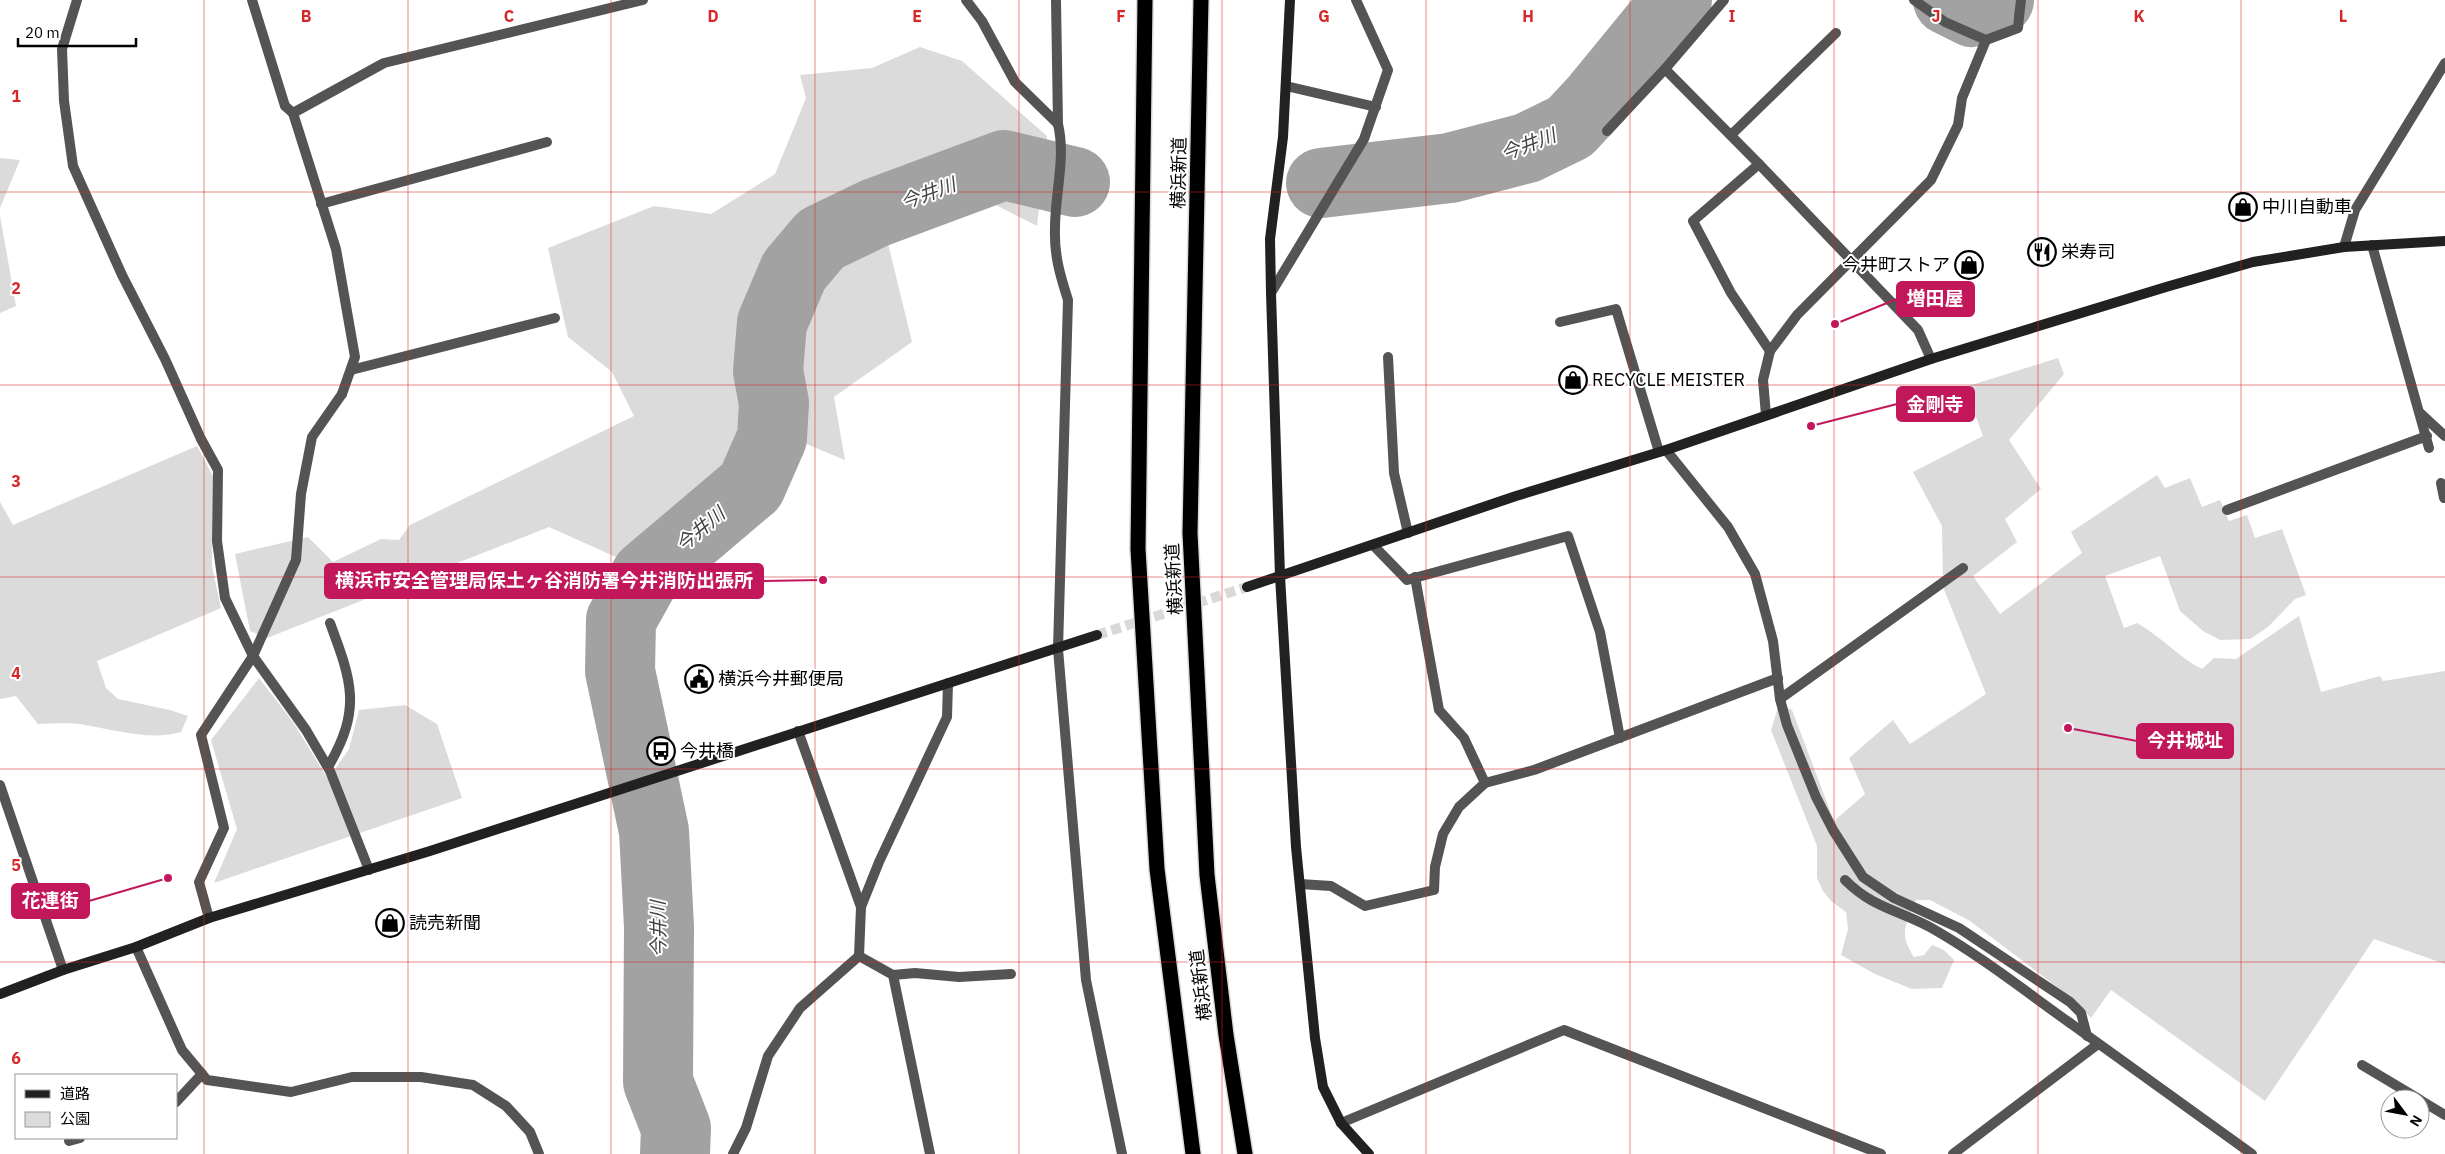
<svg xmlns="http://www.w3.org/2000/svg" width="2445" height="1154" font-family="'IBM Plex Sans','Noto Sans JP',sans-serif">
<style>
.green{fill:#dbdbdb}
.lines{fill:none;stroke-linecap:round;stroke-linejoin:round}
.river{stroke:#a2a2a2;stroke-width:70}
.secondary-tunnel{stroke:#d9d9d9;stroke-width:10;stroke-dasharray:10 5;stroke-linecap:butt}
.highway-casing{stroke:#dbdbdb;stroke-width:18}
.lane{stroke:#545454;stroke-width:10}
.street{stroke:#545454;stroke-width:10}
.secondary{stroke:#212121;stroke-width:10}
.highway{stroke:#000;stroke-width:15}
.grid{fill:none;stroke:#d62828;stroke-width:1;stroke-opacity:0.55}
.labels{text-anchor:middle;stroke-width:4;stroke-linejoin:round;paint-order:stroke}
.street-label{font-size:18px;fill:#000;stroke:#fff}
.poi-label{font-size:18px;fill:#000;stroke:#fff;text-anchor:start}
.water-label{font-size:19px;font-style:italic;fill:#434343;stroke:#fff}
.grid-label{font-size:16px;text-anchor:middle;font-weight:bold;fill:#d62828;stroke:#fff;stroke-width:4;stroke-linejoin:round;paint-order:stroke}
.leader{fill:none;stroke:#c2185b;stroke-width:2}
.callout-dot{fill:#c2185b;stroke:#fff;stroke-width:2}
.callout{fill:#c2185b;stroke:#c2185b;stroke-width:2}
.callout-label{font-size:19px;text-anchor:middle;font-weight:bold;fill:#fff}
</style>
<rect width="100%" height="100%" fill="#fff"/>
<!-- green -->
<g class="green">
<path d="M920,47L962,61L1047,136L1037,226L980,197L902,181L886,235L912,342L834,397L845,460L782,434L774,510L706,544L653,612L654,708L623,755L598,689L604,608L618,558L549,527L267,638L250,631L235,554L308,537L333,562L381,539L399,540L410,525L634,416L612,372L568,337L548,248L654,206L711,214L775,174L806,98L800,75L872,68Z"/>
<path d="M0,158L20,160L0,208Z"/>
<path d="M0,216L16,306L0,313Z"/>
<path d="M2058,358L2064,374L2009,440L2041,489L2005,519L2017,542L1973,576L2000,614L2082,553L2071,532L2157,475L2165,488L2190,478L2202,507L2220,500L2229,521L2247,515L2255,538L2282,529L2306,595L2295,599L2268,627L2250,639L2220,640L2203,631L2180,611L2160,556L2105,576L2124,628L2137,623C2162,637 2178,657 2202,669L2214,658L2236,659L2299,616L2321,692L2380,676L2383,681L2445,671V964L2374,939L2265,1101L2111,990L2091,1018L2074,1000L1970,921L1930,900H1916C1906,926 1898,933 1914,957L1924,955L1932,945L1944,950L1954,960L1942,988L1912,989L1875,974L1841,955L1848,929L1846,912L1831,901L1823,891L1817,878V846L1771,730L1779,704L1792,710L1834,821L1865,794L1849,758L1893,720L1910,744L1986,694L1943,587L1942,526L1913,472L1983,436L1965,387Z"/>
<path d="M197,446L213,476L212,566L221,608L97,661L106,688L118,699L170,710L188,716L181,732C149,741 117,730 85,725C70,722 53,724 38,724L16,696L0,699V502L13,525Z"/>
<path d="M259,678L293,722L328,779L349,749L359,710L405,705L437,724L462,798L214,883L237,829L211,740Z"/>
</g>
<g class="lines">
<!-- river -->
<g class="river">
<path d="M1948,0L1972,12L1999,0"/>
<path d="M1321,183L1450,168L1527,148L1570,127L1596,99L1677,0"/>
<path d="M675,1154L676,1128L658,1082L659,927L654,831L620,671L621,620L646,575L751,486L772,438L774,403L768,371L772,323L794,271L821,239L875,213L1004,165L1075,182"/>
</g>
<!-- secondary-tunnel -->
<path class="secondary-tunnel" d="M1097,635L1247,587"/>
<defs>
<g id="highway">
<path d="M1145,0L1138,549L1157,869L1193,1154"/>
<path d="M1201,0L1190,533L1207,875L1226,1035L1245,1154"/>
</g>
</defs>
<!-- highway casing -->
<use href="#highway" class="highway-casing"/>
<!-- lane -->
<g class="lane">
<path d="M2019,17L2021,0"/>
<path d="M1607,131L1665,69"/>
<path d="M321,204L547,142"/>
<path d="M2372,245L2429,448"/>
<path d="M1560,322L1616,309L1659,452"/>
<path d="M1388,357L1394,473L1408,533"/>
<path d="M2420,413L2445,436"/>
<path d="M1666,450L1728,527L1755,574L1773,641L1780,699L1787,725L1816,797L1833,830L1863,877L1894,898L1959,928L2070,1002L2081,1013L2087,1036"/>
<path d="M2441,483L2444,498"/>
<path d="M2227,510L2427,436"/>
<path d="M1780,699L1963,568"/>
<path d="M798,731L861,907"/>
<path d="M328,767C362,709 352,682 330,623"/>
<path d="M0,785L63,970"/>
<path d="M1845,880C1875,910 1901,910 1935,930C1982,957 2025,991 2070,1023"/>
<path d="M209,918L199,882L224,828L201,735L253,656L296,560L301,494L312,437L342,394"/>
<path d="M893,975L915,973L959,977L1011,974"/>
<path d="M176,1102L202,1074"/>
<path d="M69,1141L80,1138"/>
<path d="M733,1154L746,1128L768,1056L800,1008L859,956L861,907L879,862L947,717L948,683"/>
</g>
<!-- street -->
<g class="street">
<path d="M77,0L62,49L64,101L73,166L122,275L165,359L201,439L218,470L217,541L225,598L253,656L306,730L330,771L369,870"/>
<path d="M252,0L285,106L293,113"/>
<path d="M966,0L982,21L1015,82L1058,124"/>
<path d="M1056,0L1058,124C1066,158 1055,193 1055,228C1054,255 1060,275 1068,300L1058,649L1086,980L1122,1154"/>
<path d="M1724,0L1665,69L1759,164L1693,221L1731,293L1770,351"/>
<path d="M1914,0L1945,22L1986,40L2018,28L2019,17"/>
<path d="M1286,86L1376,107"/>
<path d="M1731,135L1836,33"/>
<path d="M1759,164L1918,330L1931,359"/>
<path d="M2344,247L2355,210L2445,63"/>
<path d="M1271,293L1364,139L1388,70L1356,0"/>
<path d="M351,370L555,318"/>
<path d="M342,394L355,357L336,249L293,113L384,63L643,0"/>
<path d="M1766,415L1763,380L1770,351L1797,315L1931,180L1958,125L1962,98L1986,40"/>
<path d="M1373,545L1407,580L1568,536L1600,632L1620,738"/>
<path d="M1415,577L1439,710L1464,738L1485,783"/>
<path d="M1300,884L1331,886L1365,906L1434,890L1435,867L1443,834L1459,807L1485,783L1534,770L1778,678"/>
<path d="M136,947L182,1050L207,1080L291,1092L352,1077H421L473,1085L506,1106L530,1132L539,1154"/>
<path d="M859,956L893,975L930,1154"/>
<path d="M2070,1023L2252,1154"/>
<path d="M2362,1065L2419,1099"/>
<path d="M2420,1100L2445,1115"/>
<path d="M1341,1123L1564,1030L1881,1154"/>
<path d="M1953,1154L2098,1044"/>
</g>
<!-- secondary -->
<g class="secondary">
<path d="M1290,0L1283,137L1270,239L1271,293L1280,576L1296,847L1315,1038L1323,1087L1341,1123L1369,1154"/>
<path d="M1247,587L1516,496L1666,450L1931,359L2166,287L2253,262L2344,247L2445,241"/>
<path d="M0,994L63,970L136,947L209,918L430,851L1097,635"/>
</g>
<!-- highway -->
<use href="#highway" class="highway"/>
</g>
<!-- grid -->
<path class="grid" d="M204,0V1154M408,0V1154M611,0V1154M815,0V1154M1019,0V1154M1222,0V1154M1426,0V1154M1630,0V1154M1834,0V1154M2038,0V1154M2241,0V1154M0,192H2445M0,385H2445M0,577H2445M0,769H2445M0,962H2445"/>
<!-- icons -->
<defs>
<symbol id="shop-ring" viewBox="-11 -11 22 22"><circle r="9.5" fill="#fff" stroke="#000" stroke-width="1.5"/><path d="M-5-2.5h2.3a2.7 3.5 0 0 1 5.4 0H5L5.5 6h-11ZM-1.5-2.5h3a1.5 2.3 0 0 0-3 0Z" fill="#000"/></symbol>
<symbol id="restaurant-ring" viewBox="-11 -11 22 22"><circle r="9.5" fill="#fff" stroke="#000" stroke-width="1.5"/><path d="M-5-6h1v4h1v-4h1v4h1v-4h1v5L-1.5 .5V6h-2V.5L-5-1ZM5-6V6H3V1.5H1.5Q1.5-4 5-6Z" fill="#000"/></symbol>
<symbol id="civic-ring" viewBox="-11 -11 22 22"><circle r="9.5" fill="#fff" stroke="#000" stroke-width="1.5"/><path d="M-.6-6.5H3V-4.5H.6V-3L4-1V1h2V6H-6V1h2V-1L-.6-3ZM-1.2 2.5V6h2.4V2.5Z" fill="#000"/></symbol>
<symbol id="bus-ring" viewBox="-11 -11 22 22"><circle r="9.5" fill="#fff" stroke="#000" stroke-width="1.5"/><path d="M-5-6H5V4H4V6H2V4H-2V6H-4V4H-5ZM-3.5-4V0h7V-4ZM-3.5 1.2v1.5H-2V1.2ZM2 1.2v1.5H3.5V1.2Z" fill="#000"/></symbol>
</defs>
<g fill-rule="evenodd">
<use href="#shop-ring" x="2227" y="191" width="32" height="32"/>
<use href="#restaurant-ring" x="2026" y="236" width="32" height="32"/>
<use href="#shop-ring" x="1953" y="249" width="32" height="32"/>
<use href="#shop-ring" x="1557" y="364" width="32" height="32"/>
<use href="#civic-ring" x="683" y="663" width="32" height="32"/>
<use href="#bus-ring" x="645" y="735" width="32" height="32"/>
<use href="#shop-ring" x="374" y="907" width="32" height="32"/>
</g>
<g class="labels">
<!-- street labels -->
<g class="street-label">
<text transform="translate(1179 173) rotate(-89)" y="6">横浜新道</text>
<text transform="translate(1174 579) rotate(-93)" y="6">横浜新道</text>
<text transform="translate(1201 985) rotate(-97)" y="6">横浜新道</text>
</g>
<!-- poi labels -->
<g class="poi-label">
<text x="2262" y="213">中川自動車</text>
<text x="2061" y="258">栄寿司</text>
<text x="1950" y="271" text-anchor="end">今井町ストア</text>
<text x="1592" y="386">RECYCLE MEISTER</text>
<text x="718" y="685">横浜今井郵便局</text>
<text x="680" y="757">今井橋</text>
<text x="409" y="929">読売新聞</text>
</g>
<!-- water labels -->
<g class="water-label">
<text transform="translate(1528 144) rotate(-21)" y="7">今井川</text>
<text transform="translate(928 193) rotate(-20)" y="7">今井川</text>
<text transform="translate(700 529) rotate(-40)" y="7">今井川</text>
<text transform="translate(658 929) rotate(-91)" y="7">今井川</text>
</g>
</g>
<g class="grid-label">
<text x="306" y="22">B</text>
<text x="509" y="22">C</text>
<text x="713" y="22">D</text>
<text x="917" y="22">E</text>
<text x="1121" y="22">F</text>
<text x="1324" y="22">G</text>
<text x="1528" y="22">H</text>
<text x="1732" y="22">I</text>
<text x="1936" y="22">J</text>
<text x="2139" y="22">K</text>
<text x="2343" y="22">L</text>
<text x="16" y="102">1</text>
<text x="16" y="294">2</text>
<text x="16" y="487">3</text>
<text x="16" y="679">4</text>
<text x="16" y="871">5</text>
<text x="16" y="1064">6</text>
</g>
<!-- callouts -->
<path class="leader" d="M1835 324L1897 299M1811 426L1897 404M823 580L763 581M2068 728L2137 741M168 878L89 901"/>
<g class="callout-dot">
<circle cx="1835" cy="324" r="5"/>
<circle cx="1811" cy="426" r="5"/>
<circle cx="823" cy="580" r="5"/>
<circle cx="2068" cy="728" r="5"/>
<circle cx="168" cy="878" r="5"/>
</g>
<g class="callout">
<rect x="1897" y="282" width="77" height="34" rx="5"/>
<rect x="1897" y="387" width="77" height="34" rx="5"/>
<rect x="325" y="564" width="438" height="34" rx="5"/>
<rect x="2137" y="724" width="96" height="34" rx="5"/>
<rect x="12" y="884" width="77" height="34" rx="5"/>
</g>
<g class="callout-label">
<text x="1935" y="305">増田屋</text>
<text x="1935" y="411">金剛寺</text>
<text x="544" y="587">横浜市安全管理局保土ヶ谷消防署今井消防出張所</text>
<text x="2185" y="747">今井城址</text>
<text x="50" y="907">花連街</text>
</g>
<!-- legend -->
<rect x="15" y="1074" width="162" height="65" fill="#ffffff" stroke="#999999"/>
<rect x="25" y="1090" width="25" height="8" fill="#212121" stroke="#999999"/>
<text x="60" y="1099" font-size="15" fill="#000000">道路</text>
<rect x="25" y="1112" width="25" height="15" fill="#dbdbdb" stroke="#999999"/>
<text x="60" y="1124" font-size="15" fill="#000000">公園</text>
<!-- north arrow -->
<g transform="translate(2405 1114) rotate(122)"><circle r="24" fill="#ffffff" stroke="#999999"/>
<path d="M0-4L9 19L0 12L-9 19Z" fill="#000000"/>
<text y="-8" font-size="14" font-weight="bold" text-anchor="middle" fill="#000000">N</text>
</g>
<!-- scale -->
<path d="M18 38v8h118v-8" fill="none" stroke="#000000" stroke-width="2.5"/>
<text x="25" y="38" font-size="15" fill="#000000" stroke="#ffffff" stroke-width="4" paint-order="stroke">20 m</text>
</svg>
